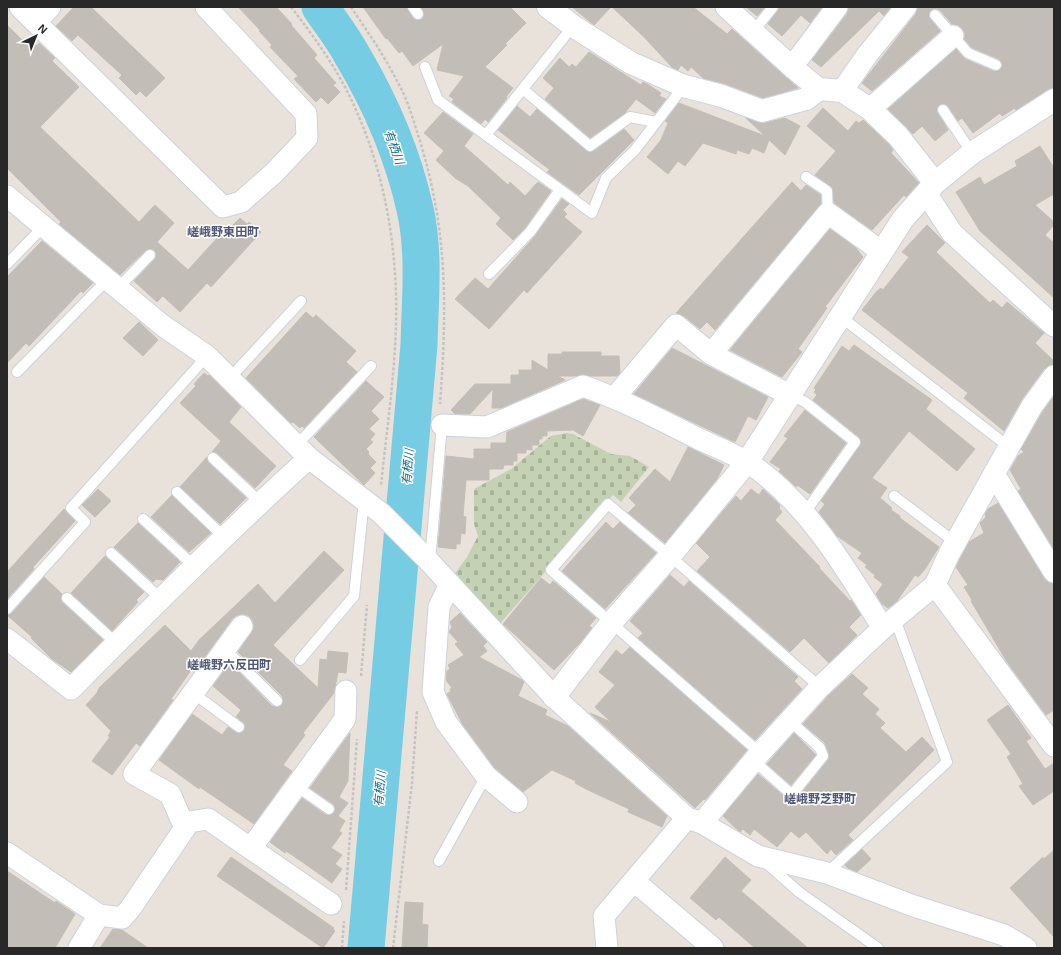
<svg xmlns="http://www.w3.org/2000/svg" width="1061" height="955" font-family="Arial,'Noto Sans JP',sans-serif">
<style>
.cemetery{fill:url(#cemetery-stones)}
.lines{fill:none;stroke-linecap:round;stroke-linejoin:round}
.river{stroke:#76cce3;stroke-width:37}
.building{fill:#c2bdb6;stroke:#c4beb5}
.service-casing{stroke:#cdd1dc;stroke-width:12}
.minor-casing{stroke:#cdd1dc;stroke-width:23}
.tertiary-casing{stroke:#cdd1dc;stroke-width:24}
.path{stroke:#c3c3c3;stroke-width:2.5;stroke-dasharray:3 2;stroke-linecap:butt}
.service{stroke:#fff;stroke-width:10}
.minor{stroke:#fff;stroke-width:21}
.tertiary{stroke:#fff;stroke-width:22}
.labels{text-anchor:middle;stroke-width:3;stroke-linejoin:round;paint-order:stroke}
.water-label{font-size:12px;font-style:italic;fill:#186a8c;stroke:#fff}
.neighbourhood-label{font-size:12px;font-weight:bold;fill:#4d5674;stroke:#fff}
</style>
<defs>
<pattern id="cemetery-stones" width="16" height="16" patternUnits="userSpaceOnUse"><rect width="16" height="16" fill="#c4d2b3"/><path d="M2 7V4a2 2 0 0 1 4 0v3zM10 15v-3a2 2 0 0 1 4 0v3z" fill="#a8b49a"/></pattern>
</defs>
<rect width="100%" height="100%" fill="#e9e2db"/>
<!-- cemetery -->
<path class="cemetery" d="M566,433L573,434L611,454L630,456L649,467L621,502L613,495L498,626L453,576L467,557L478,536L474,524V489L511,469L551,436Z"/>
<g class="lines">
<!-- river -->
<path class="river" d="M320,7C331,23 343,38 352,55C380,102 403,155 415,209C425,253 420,300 419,345L366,948"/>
</g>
<!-- building -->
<g class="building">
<path d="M74,7H91L165,78L146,97L140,91L136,95L119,78L122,75L78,35L72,41L56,26Z"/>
<path d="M238,7H276L292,24L291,25L317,55L314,58L336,83L333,85L340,92L328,104L321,97L316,102L294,79L298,76L270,47L272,45L259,31L260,30Z"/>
<path d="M363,7H407L413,18L418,20L424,16L421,7H510L526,23L505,44L507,45L485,67L513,88L506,97L507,98L488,122L485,119L481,124L452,102L454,99L449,96L464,76L437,70L443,44L413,66L402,51L399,53L387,38L386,39Z"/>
<path d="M572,7H611L594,25Z"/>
<path d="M612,7H693L727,34L732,29L798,88L763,98L726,84L703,78L691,67L688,71L681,65L678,70L672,67L643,36Z"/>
<path d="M746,7H765L757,16Z"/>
<path d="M779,7H822L810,23L801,15L782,36L768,24Z"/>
<path d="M849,7H891L884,16L879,11L821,67L812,60L847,14Z"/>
<path d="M918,7H1054V87L1047,90L1016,110L1015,108L1002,116L1000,113L973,133L962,118L958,121L948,106L942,104L937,107V111L948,130L935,141L922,126L913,134L888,109L956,49L965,59L993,71L1000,70L1002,65L999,59L972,48L964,39L965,33L962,28L952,24L940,10L933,9L929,13V17L940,31L872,91L862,83L915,15Z"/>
<path d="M7,25L30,48L35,44L37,46L39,43L55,58L52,61L79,87L40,127L139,222L155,205L174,223L157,242L188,270L229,225L231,227L240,218L247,224L249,222L261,232L211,287L207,283L180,312L163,296L157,302L134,281L155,259L156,254L154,250L151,249L146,250L120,275L59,224L61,222L7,168Z"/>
<path d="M589,52L641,85L643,82L647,84L661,93L659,96L666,99L655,113L636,99L624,114L590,138L545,99L554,88L543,78L560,58L569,67L572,64L576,67Z"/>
<path d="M679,103L765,136L746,118L765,123L785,118L800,126L785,155L769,140L764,153L752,148L749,154L737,150L736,154L703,143L685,166L678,161L668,174L647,157L661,140L668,123L665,121Z"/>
<path d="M517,106L530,117L537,109L588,152L594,151L624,129L634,140L579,195L547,172L550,170L498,130Z"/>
<path d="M823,108L848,131L856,121L859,123L863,120L889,144L893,150L891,153L919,183L906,197L904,195L872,230L834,203L832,188L815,175L836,151L807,126Z"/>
<path d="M443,112L473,134L464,146L508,185L510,182L525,196L538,182L551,191L525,228L513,240L496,224L501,218L468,186L455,178L436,160L444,151L424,133Z"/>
<path d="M1040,146L1054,168V194L1035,205L1054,222V225L1045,235L1054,243V298L980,231L956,192L980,177L984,185L1017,166L1015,161Z"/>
<path d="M792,182L801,191L806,185L821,195V204L715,330L707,322L700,329L684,316L676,313Z"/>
<path d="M562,199L569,204L563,210L567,214L564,217L582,232L527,293L524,290L489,329L455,299L475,278L488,289L535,236Z"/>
<path d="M927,225L945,243L936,252L978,292L990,303L993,300L1002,308L1007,302L1044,333L1035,343L1054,361V364L1044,369L1022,399L1004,431L964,398L968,393L862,310L877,291L881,288L883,290L909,257L902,252Z"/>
<path d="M830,229L856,248L863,257L825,307L827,308L798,349L802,352L782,377L730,350Z"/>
<path d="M42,241L93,283L83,293L81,291L29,346L26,343L7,363V277Z"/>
<path d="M306,312L313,318L316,315L356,351L346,362L357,372L304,428L302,426L300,428L293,422L291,423L246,378Z"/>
<path d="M139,322L158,340L143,356L123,338Z"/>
<path d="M854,345L932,400L926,409L975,449L957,471L909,431L872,478L887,488L880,498L892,508L891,510L900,516V518L939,547L925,569L918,577L915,575L897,601L888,608L882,604L876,594L883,584L874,577L875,575L865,567L867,565L858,558L862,553L837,536L819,512L825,504L821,501L861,442L859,437L813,400L817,395L814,392L816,390L814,388L842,346L849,351Z"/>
<path d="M672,348L768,397L756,420L748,416L735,442L634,394Z"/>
<path d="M562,352H601V356H619L620,373L617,376H558L565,380L501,408H492L493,389L470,414H455L451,410L475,384H511V375H519V370H532V360L548,370V354H562Z"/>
<path d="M204,373L208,376L209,375L241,407L229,422L276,466L255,488L217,453L212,452L221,441L180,403L196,386L194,384Z"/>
<path d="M366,381L384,397L371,411L379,419L369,429L375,434L370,440L373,442L366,449L369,452L368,454L376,462L370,468L375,473L364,485L314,437Z"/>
<path d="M1054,396V549L1018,491L1021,489L1010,470L1018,456L1024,452L1021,449L1042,413Z"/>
<path d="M583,399L600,405L583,436L573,430L547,431V436H542V439H539V445H532V450L526,449V453H517V461H513V465H504L503,469H489V480H466L463,516L466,517L465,534L461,533L460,544H456V549L438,547L446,456L474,459V449H491V443H506L507,432Z"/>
<path d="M805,410L846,443L810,494L797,485L796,487L779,471L781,469L770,462L788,438L784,436Z"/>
<path d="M688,447L724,465L717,479L665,543L628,513L636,505L629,498L655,469L670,482Z"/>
<path d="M207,457L209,463L246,498L220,524L180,487Z"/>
<path d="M98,489L111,501L95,517L82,505Z"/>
<path d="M751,489L759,495L763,489L780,505L779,508L782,512L775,520L820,567L819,568L850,601L851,600L861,615L849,627L857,635L829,663L804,638L790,652L697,571L710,557L696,543L736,496L741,501Z"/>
<path d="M172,495L211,533L189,552L151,517Z"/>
<path d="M998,503L1044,578L1048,582L1054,584V710L1046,715L1007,662L971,601L972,600L964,587L968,585L956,567L969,542L984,533L980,523L986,517L985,514L988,509Z"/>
<path d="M64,509L75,521L33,567L34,569L7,599V572Z"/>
<path d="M606,522L613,529L620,522L656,553L605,609L562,571Z"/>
<path d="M138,523L180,562L163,580L156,579L153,582L114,547Z"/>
<path d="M324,551L344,570L273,645L318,688L320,659L327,660L328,651L348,653L346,673L338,672L334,693L303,733L305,735L283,765L292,771L254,824L200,787L199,789L159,760L192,714L222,735L228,727L238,733L244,731L245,724L236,717L241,710L213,686L230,663L272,706L278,707L282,705L283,700L282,696L238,652L254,628L253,621L249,616L244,614L238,615L232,619L194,672L191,670L171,699L173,700L140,746L136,743L112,775L92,761L110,737L108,736L111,731L86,705L97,693L99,688L165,625L191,651L199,640L258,584L275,603Z"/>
<path d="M105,556L144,592L136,600L138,602L112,631L71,593Z"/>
<path d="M670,575L684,587L689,581L798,677L794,681L802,689L755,740L638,638L643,633L630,621Z"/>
<path d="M44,577L62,594L61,600L63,603L103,640L71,672L52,659L31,638L32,637L7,615L12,613Z"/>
<path d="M541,578L550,585L553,581L596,618L589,626L592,628L580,643L554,670L503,624Z"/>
<path d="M460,613L487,642L483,646L487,651L479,657L522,680L524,682L518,696L547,710L545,715L568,726L667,816L662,827L628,812L629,809L586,789L575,783L576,781L552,770L523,792L495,768L463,725L447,694L451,691L450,689L452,688L446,680L447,671L450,669L448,665L464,655L455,644L458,642L449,632L452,627L450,622Z"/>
<path d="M630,647L747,750L705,800L704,799L695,808L590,713L611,722L595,707L615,685L599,672L616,650L622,655Z"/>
<path d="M852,674L868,688L862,694L879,709L875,714L885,723L880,728L906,752L922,737L934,750L848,835L853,840L836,855L831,849L827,854L806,832L799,838L791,831L777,847L754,829L750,835L743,829L740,832L723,816L758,774L786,798L792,799L799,796L828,760L829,754L825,743L803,724L829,695Z"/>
<path d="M1008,705L1031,738L1026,741L1045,769L1054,763V791L1033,805L1019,786L1023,784L1007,757L1011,754L987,720Z"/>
<path d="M350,733L348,781L339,797L348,803L338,816L345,821L339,831L342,833L331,848L342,855L335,864L342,869L332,883L301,861L286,851L285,853L270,842L302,798L326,815H329L334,813L335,809L333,804L310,788Z"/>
<path d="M794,733L816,755L791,785L767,764Z"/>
<path d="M862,849L871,859L857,872L848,868L845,865Z"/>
<path d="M1054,850V937L1010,888L1043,857L1044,859Z"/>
<path d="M231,857L334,928L333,929L335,931L323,948L217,876Z"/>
<path d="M725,857L751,880L741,891L808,948H755L719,917L716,920L690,898Z"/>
<path d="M7,871L55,903L56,901L75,914L55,948H7Z"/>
<path d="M405,902L423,903L422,924L428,925L427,948H402Z"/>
<path d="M113,929L122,930L148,948H100Z"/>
</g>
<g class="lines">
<defs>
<g id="service">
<path d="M413,7L418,14"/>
<path d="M935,15L968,53L996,65"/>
<path d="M753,32L773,7"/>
<path d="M425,67L438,100L592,213L606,178L635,150L684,86"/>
<path d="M524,90L590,146L630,117L656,122"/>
<path d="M943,110L972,153"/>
<path d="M486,135L573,26"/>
<path d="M806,177L827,191L828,213"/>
<path d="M7,264L43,227"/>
<path d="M489,274L530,232L560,190"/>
<path d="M117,289L150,255"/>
<path d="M841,317L1009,447"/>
<path d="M17,372L107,280"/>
<path d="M229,379L301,301"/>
<path d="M790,395L805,402L855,442L804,514"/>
<path d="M296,446L371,366"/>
<path d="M213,458L260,502"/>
<path d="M177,492L224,537"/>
<path d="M894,496L956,543"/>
<path d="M143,519L194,566"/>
<path d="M111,553L160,598"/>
<path d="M430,561L442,425"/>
<path d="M67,598L116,643"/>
<path d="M7,609L85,522L71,508L207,356"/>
<path d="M225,649L277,701"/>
<path d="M300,660L354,596L364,500"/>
<path d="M193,693L239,727"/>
<path d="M760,753L551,570L608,504L670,556L820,687"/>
<path d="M753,760L790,793L794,792L823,756L820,748L789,720"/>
<path d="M296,786L329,809"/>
<path d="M439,861L486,776"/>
<path d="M765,862L799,892L878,948"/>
<path d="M827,873L947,762L895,619"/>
</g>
<g id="minor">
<path d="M20,7L223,207L241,202L274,173L307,138L306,114L206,7"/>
<path d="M726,7L792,67L819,89"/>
<path d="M36,22L50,7"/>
<path d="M792,67L837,7"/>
<path d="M842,91L867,55L906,7"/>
<path d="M870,109L953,36"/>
<path d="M926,193L952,233L1054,326"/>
<path d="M7,196L162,325L207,356L309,458L381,513L425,557L554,697L687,818L702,823L758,856L827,873L911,905L1004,935L1026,948"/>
<path d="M711,354L828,213L882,252"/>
<path d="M615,397L676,325L711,354L790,395"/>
<path d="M442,425L487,427L583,386C623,400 661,420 699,439C718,448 739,455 756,468C811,508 847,571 883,628"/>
<path d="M994,474L1054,572"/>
<path d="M450,584L439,607L433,692L446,722L486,776L517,802"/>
<path d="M935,585L1054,746"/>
<path d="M7,639L71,689C149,610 227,532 309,458"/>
<path d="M702,823L760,753L820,687L883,628L935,585L949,554L1032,406L1054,376"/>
<path d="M185,828L170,794L134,774L242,626"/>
<path d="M251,848L345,719L346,691"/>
<path d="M7,853L99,915L122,918L130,909L189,822L208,819L331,904"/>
<path d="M634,881L713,948"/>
<path d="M79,948L99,915"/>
<path d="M607,948L604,916L687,818"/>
</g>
<g id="tertiary">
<path d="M548,7L573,26L631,63L684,86L722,96L762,111L806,99L819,89L842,91L870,109L898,136L935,183"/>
<path d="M554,697L611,623L670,556L747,462L903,219L935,183L972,153L1054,100"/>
</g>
</defs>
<!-- service casing -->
<use href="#service" class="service-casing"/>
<!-- minor casing -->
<use href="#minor" class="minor-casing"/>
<!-- tertiary casing -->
<use href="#tertiary" class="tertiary-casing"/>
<!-- path -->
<g class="path">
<path d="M291,7C312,34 333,63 348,93C376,149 391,211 395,274C400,344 388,416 381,486"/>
<path d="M351,7C367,31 384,55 397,81C407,98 413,119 419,138C448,230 447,309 440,404"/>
<path d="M361,676L367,605"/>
<path d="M346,890L357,739"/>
<path d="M342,948L344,921"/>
<path d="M393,948L412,783L417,710"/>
</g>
<!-- service -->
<use href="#service" class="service"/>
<!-- minor -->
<use href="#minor" class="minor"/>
<!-- tertiary -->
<use href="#tertiary" class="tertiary"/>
</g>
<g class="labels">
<!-- water labels -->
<g class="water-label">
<text transform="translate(394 147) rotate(70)" y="4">有栖川</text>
<text transform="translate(408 467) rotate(-85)" y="4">有栖川</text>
<text transform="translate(380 789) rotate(-85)" y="4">有栖川</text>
</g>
<!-- neighbourhood labels -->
<g class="neighbourhood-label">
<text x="223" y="236">嵯峨野東田町</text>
<text x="229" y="669">嵯峨野六反田町</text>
<text x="820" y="803">嵯峨野芝野町</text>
</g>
</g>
<!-- border -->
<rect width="1061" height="955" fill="none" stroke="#282828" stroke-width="16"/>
<!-- north arrow -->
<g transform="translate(36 36) rotate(43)" stroke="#ffffff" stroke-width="3" paint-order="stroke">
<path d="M0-3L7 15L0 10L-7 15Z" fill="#282828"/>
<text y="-6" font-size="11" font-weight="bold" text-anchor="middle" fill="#282828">N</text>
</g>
</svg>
